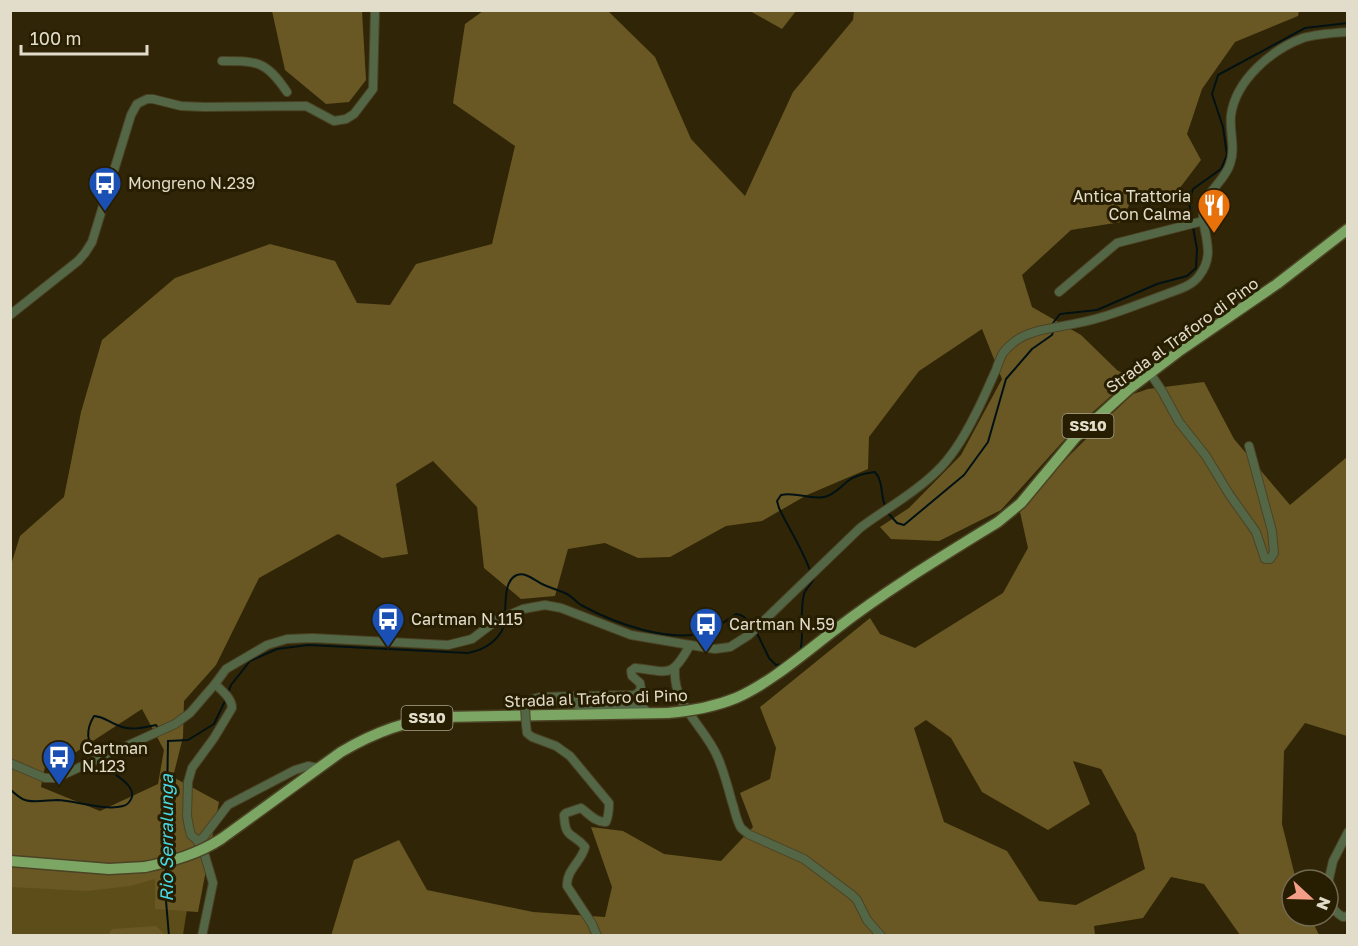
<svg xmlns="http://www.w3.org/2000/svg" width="1358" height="946" font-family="'Golos Text',sans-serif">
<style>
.green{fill:#5d4d19}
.forest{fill:#695824;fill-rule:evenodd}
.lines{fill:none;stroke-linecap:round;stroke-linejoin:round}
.stream{stroke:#021214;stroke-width:2}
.minor-casing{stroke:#4c4326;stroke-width:10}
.major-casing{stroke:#4c4326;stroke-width:13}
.minor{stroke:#536747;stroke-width:8}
.major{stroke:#7ca663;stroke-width:10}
.minor-bridge-casing{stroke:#4c4326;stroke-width:10;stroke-linecap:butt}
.major-bridge-casing{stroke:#4c4326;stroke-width:13;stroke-linecap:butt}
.minor-bridge{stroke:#536747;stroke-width:8}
.major-bridge{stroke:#7ca663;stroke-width:10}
.labels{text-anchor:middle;stroke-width:6;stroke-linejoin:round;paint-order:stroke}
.shield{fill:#271d00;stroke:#aaa38d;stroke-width:1.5}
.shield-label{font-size:15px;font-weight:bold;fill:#e2dcca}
.poi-label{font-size:16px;fill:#e2dcca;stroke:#271d00;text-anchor:start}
.street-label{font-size:16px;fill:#e2dcca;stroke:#271d00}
.water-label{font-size:18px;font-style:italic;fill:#47d9e7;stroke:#271d00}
</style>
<rect width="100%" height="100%" fill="#302607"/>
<!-- green -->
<path class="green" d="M10,860L191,883L183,935H11Z"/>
<!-- forest -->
<g class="forest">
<path d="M593,10L609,12L655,57L691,139L745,196L793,92L853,20L854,11H1299L1298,16L1235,42L1202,89L1187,134L1201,160L1170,201L1132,199L1121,222L1071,230L1022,275L1032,307L1081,335L1117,370L1131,378L1075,428L1001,510L939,541L891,539L880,527L909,508L961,455L1002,379L982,329L919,371L869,437L868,469L807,495L762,521L726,526L670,557L638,558L605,543L568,549L555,596L521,599L484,568L477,507L433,461L396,484L408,554L382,558L338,534L259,578L216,665L184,701L183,737L173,777L219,802L198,912L155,909V879L130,886L88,891L11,887L10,568L20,536L64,497L81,412L102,340L175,278L270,244L335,261L357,303L390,305L416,264L492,244L515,146L453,103L465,24L483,11ZM142,709L164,750L158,784L100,811L41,787L46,761L73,754Z"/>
<path d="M272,11H362L366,80L349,102L326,104L285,70Z"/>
<path d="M750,11H796L782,29Z"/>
<path d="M1204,382L1234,439L1290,505L1347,457V736L1305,723L1284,751L1282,824L1296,880H1292V916H1310L1319,935H1240L1204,884L1171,877L1143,918L1094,926L1095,935L331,936L354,860L399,840L427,890L533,912L605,917L612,887L591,827L623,831L664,854L721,861L753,827L740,793L770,779L776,748L760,707L870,618L880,634L915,648L1003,593L1028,548L1020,512L1057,468L1101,424L1133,394L1148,389ZM926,720L951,738L982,792L1048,830L1090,804L1073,761L1101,769L1136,834L1145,869L1076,905L1039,901L1007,851L944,822L914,728Z"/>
<path d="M156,926L165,935H108L112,929Z"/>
</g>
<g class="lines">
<!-- stream -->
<g class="stream">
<path d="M1192,221L1189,202L1193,189L1221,169L1227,155L1223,127L1212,94L1218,75L1305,28L1348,23"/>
<path d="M1053,326V323L1060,314L1097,310L1157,284L1187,276L1196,268L1197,249L1193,227"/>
<path d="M888,513L897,523L904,525L964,475L988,442L1006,379L1032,349L1052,335L1053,332"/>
<path d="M811,573C803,550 789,529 779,508L777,501L781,495C795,491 809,500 824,497C834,495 840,487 848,481C856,475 865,473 875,472C884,482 880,497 886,508"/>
<path d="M505,613C506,602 504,580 517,575C526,572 534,580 542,584C550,588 559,590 567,594C573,597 576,602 581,605C614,623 672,645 709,631C718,627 727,620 736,614C745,615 748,621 753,628"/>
<path d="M757,633L769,658L776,665L783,664"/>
<path d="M800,652C805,634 799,613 804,594C806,588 812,584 814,578"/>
<path d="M228,693L231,685L250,661L277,649L308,645L468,653C485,650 504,638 505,619"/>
<path d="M168,741L188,740L214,724L226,699"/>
<path d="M96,756C87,741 85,731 94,716C105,717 107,721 117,725C129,731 143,728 156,725L159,729"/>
<path d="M10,789C14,793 19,798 25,800C32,803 49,800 57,800C77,801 105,811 123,806C128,805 130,802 132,797C135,782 106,771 99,761"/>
<path d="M166,858L168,741"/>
<path d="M166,867L165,889L169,936"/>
</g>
<defs>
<g id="minor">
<path d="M222,61C258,61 266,61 287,92"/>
<path d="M1059,292L1117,243L1203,221"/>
<path d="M10,315L78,261L85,253L92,242L131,115L137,104L147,99H153L181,106L204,107L306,106L334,121L346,119L354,114L373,89L375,10"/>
<path d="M1150,373L1162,391L1179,422L1206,456L1229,494L1256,532L1265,559H1270L1274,553L1272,531L1249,446"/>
<path d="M675,668C672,706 705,726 718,758C724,772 728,787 732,802C735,810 736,820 741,828C743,830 746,832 748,834L804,859L852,895L857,900L867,920L881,936"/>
<path d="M557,701L578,705H641L648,713"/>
<path d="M525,706L526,701L540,697L634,695L638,693L641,689L640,683L632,676L631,671L635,668C668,671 671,680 690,645"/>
<path d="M526,724L527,733L532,737L556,746L570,756L609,803C609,810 609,815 606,822C596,823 588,813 581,808L566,813L564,815C565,840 573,832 585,847C582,861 566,870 567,886L592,924L597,936"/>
<path d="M10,763L45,778H56L175,724L190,713L215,684L226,669L267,645L287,639L312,638L448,645L472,639L497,620L523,609L545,605L561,608L631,635L690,645L715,649L730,647L749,635L860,528C885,509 914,494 937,471C953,456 965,435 975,415C983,400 989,385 996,370C998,364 1000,358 1003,353C1007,348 1015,341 1020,338C1040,327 1072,326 1095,319C1118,313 1141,303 1164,295C1176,290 1191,287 1199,276C1217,253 1202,235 1203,211C1204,193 1225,181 1230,164C1236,148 1229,131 1231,115C1236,80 1271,50 1303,38C1316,34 1333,33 1348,32"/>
<path d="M197,840L202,839L228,805L295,770L308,766L318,768"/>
<path d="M1328,883L1333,861L1348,832"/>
<path d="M1328,890C1330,903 1331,910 1343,917L1348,916"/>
<path d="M202,936L213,883L205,856L197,840L191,835L189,827L187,816L188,782L192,768L214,738L232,708C232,698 222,691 215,684"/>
</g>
<g id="major">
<path d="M836,629C888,589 943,556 998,522L1021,503L1075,438L1129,389L1178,352L1277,284L1348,229"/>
<path d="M221,839L341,752C373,733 406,720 444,717L668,713"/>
<path d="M10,861L109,869L145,867"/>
</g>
</defs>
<!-- minor casing -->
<use href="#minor" class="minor-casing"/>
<!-- major casing -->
<use href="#major" class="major-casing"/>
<!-- minor -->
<use href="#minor" class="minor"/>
<!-- major -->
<use href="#major" class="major"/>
<defs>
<path id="minor-bridge" d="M525,706L526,724"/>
<g id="major-bridge">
<path d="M668,713C691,711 714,707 736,698C769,684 807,651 836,629"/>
<path d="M145,867C173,861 198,854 221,839"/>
</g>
</defs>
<!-- minor-bridge casing -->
<use href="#minor-bridge" class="minor-bridge-casing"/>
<!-- major-bridge casing -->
<use href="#major-bridge" class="major-bridge-casing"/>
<!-- minor-bridge -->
<use href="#minor-bridge" class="minor-bridge"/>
<!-- major-bridge -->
<use href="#major-bridge" class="major-bridge"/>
</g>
<!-- icons -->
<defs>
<symbol id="bus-pin" viewBox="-11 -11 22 30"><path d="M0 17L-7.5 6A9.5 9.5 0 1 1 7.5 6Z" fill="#1a4fb4" stroke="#271d00"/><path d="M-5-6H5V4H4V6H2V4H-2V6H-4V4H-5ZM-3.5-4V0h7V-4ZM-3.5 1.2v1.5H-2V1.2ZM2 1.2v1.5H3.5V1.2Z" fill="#fff"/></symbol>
<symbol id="restaurant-pin" viewBox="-11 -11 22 30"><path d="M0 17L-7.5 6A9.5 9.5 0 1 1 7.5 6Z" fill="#e8710a" stroke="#271d00"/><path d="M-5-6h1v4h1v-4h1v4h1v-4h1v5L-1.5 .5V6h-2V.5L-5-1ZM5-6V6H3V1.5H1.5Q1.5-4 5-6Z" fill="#fff"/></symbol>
</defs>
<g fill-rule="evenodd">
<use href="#bus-pin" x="86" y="164" width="38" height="52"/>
<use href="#restaurant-pin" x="1195" y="186" width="38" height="52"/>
<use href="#bus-pin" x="369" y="600" width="38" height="52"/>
<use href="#bus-pin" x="687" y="605" width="38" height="52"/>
<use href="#bus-pin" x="40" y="738" width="38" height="52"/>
</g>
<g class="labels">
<!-- shield labels -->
<g class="shield">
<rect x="1062.5" y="414" width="51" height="24" rx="4.5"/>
<rect x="401.5" y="706" width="51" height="24" rx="4.5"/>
</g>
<g class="shield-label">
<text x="1088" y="431">SS10</text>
<text x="427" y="723">SS10</text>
</g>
<!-- poi labels -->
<g class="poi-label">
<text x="128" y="189">Mongreno N.239</text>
<text x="1191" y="202" text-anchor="end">Antica Trattoria<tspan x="1191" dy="18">Con Calma</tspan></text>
<text x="411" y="625">Cartman N.115</text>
<text x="729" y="630">Cartman N.59</text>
<text x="82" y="754">Cartman<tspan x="82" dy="18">N.123</tspan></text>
</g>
<!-- street labels -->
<g class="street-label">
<text transform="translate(1182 335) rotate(-36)" y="6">Strada al Traforo di Pino</text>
<text transform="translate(596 698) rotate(-2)" y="6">Strada al Traforo di Pino</text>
</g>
<!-- water labels -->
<g class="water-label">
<text transform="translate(167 838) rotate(-90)" y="6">Rio Serralunga</text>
</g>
</g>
<!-- border -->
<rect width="1358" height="946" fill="none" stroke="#e2dcca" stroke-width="24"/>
<!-- north arrow -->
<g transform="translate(1310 898) rotate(112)"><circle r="28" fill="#271d00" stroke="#726951" stroke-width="1.5"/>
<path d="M0-4.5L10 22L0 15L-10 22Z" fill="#f49e87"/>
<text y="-9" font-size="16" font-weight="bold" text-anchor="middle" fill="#e2dcca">N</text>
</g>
<!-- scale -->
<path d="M21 45v9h126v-9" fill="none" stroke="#e2dcca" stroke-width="3"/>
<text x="30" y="45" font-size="18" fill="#e2dcca" stroke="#271d00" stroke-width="4.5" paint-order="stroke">100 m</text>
</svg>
